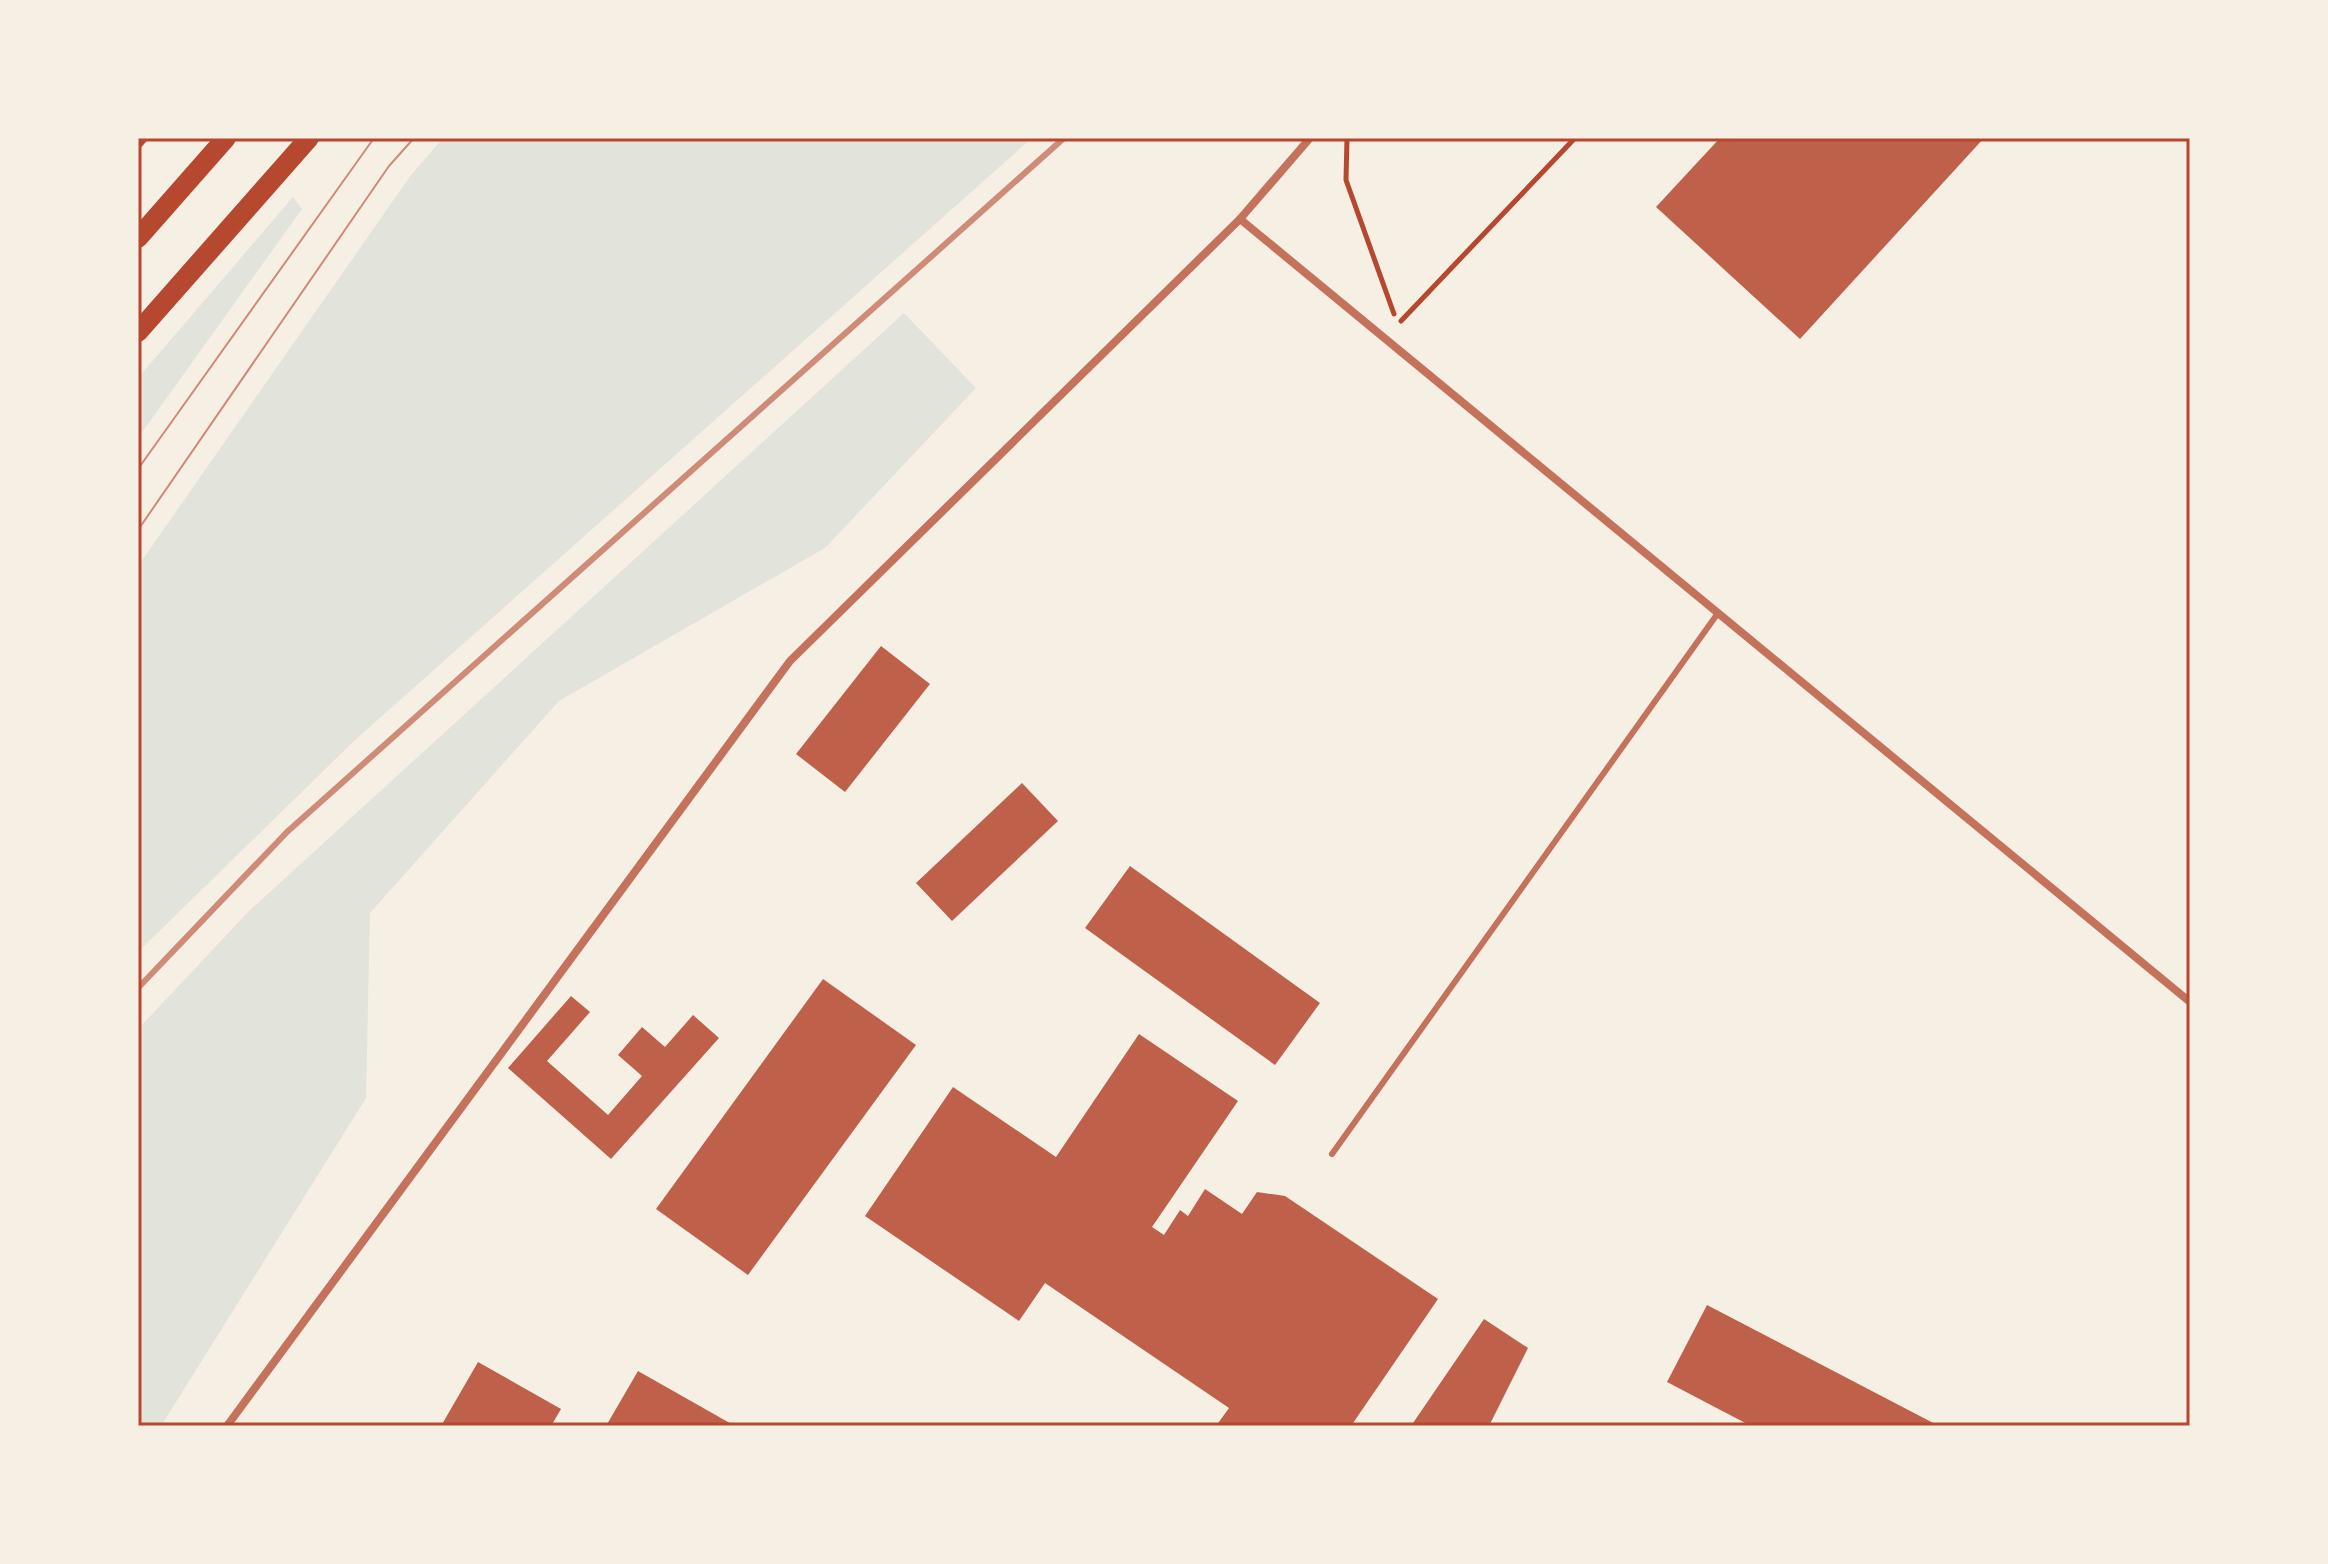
<svg xmlns="http://www.w3.org/2000/svg" width="2328" height="1564" font-family="'PT Sans',sans-serif">
<style>
.green{fill:#e2e4dc}
.building{fill:#bf614a}
.lines{fill:none;stroke-linecap:round;stroke-linejoin:round}
.path{stroke:#b5482f;stroke-width:5}
.service{stroke:#c5725c;stroke-width:6}
.minor{stroke:#c5725c;stroke-width:8}
.primary{stroke:#b5482f;stroke-width:20}
.tram{stroke:#cf8b77;stroke-width:2}
.rail{stroke:#cf8b77;stroke-width:6}
.neatline{fill:none;stroke:#b5482f;stroke-width:3}
</style>
<rect width="100%" height="100%" fill="#f6efe4"/>
<!-- green -->
<g class="green">
<path d="M443,138H1032L354,741L138,952V566L411,175Z"/>
<path d="M293,197L302,209L138,438V378Z"/>
<path d="M904,313L976,388L825,548L559,701L370,913L366,1098L161,1426H138V1029L249,911Z"/>
</g>
<!-- building -->
<g class="building">
<path d="M1720,138H1984L1800,339L1656,207Z"/>
<path d="M881,646L930,684L845,792L796,754Z"/>
<path d="M1022,783L1058,821L952,921L916,883Z"/>
<path d="M1130,866L1320,1003L1275,1065L1085,928Z"/>
<path d="M823,979L916,1045L748,1275L656,1209Z"/>
<path d="M571,996L590,1012L547,1061L608,1115L642,1076L618,1055L642,1027L665,1047L693,1015L719,1038L611,1159L508,1068Z"/>
<path d="M1139,1034L1238,1101L1152,1227L1164,1235L1180,1210L1188,1216L1205,1189L1242,1214L1257,1192L1285,1196L1438,1299L1351,1426H1216L1229,1408L1045,1283L1019,1321L865,1216L953,1087L1056,1157Z"/>
<path d="M1707,1305L1939,1426H1751L1667,1382Z"/>
<path d="M1484,1319L1528,1348L1489,1426H1411Z"/>
<path d="M478,1362L561,1409L551,1426H441Z"/>
<path d="M638,1371L735,1426H606Z"/>
</g>
<g class="lines">
<!-- path -->
<g class="path">
<path d="M1347,138L1346,180L1394,314"/>
<path d="M138,147L146,138"/>
<path d="M1401,321L1575,138"/>
</g>
<!-- service -->
<path class="service" d="M1332,1154L1718,613"/>
<!-- minor -->
<g class="minor">
<path d="M1240,219L2190,1002"/>
<path d="M227,1426L790,661L1240,219L1310,138"/>
</g>
<!-- primary -->
<g class="primary">
<path d="M138,238L226,138"/>
<path d="M138,332L309,138"/>
</g>
<!-- tram -->
<g class="tram">
<path d="M138,469L374,138"/>
<path d="M138,530L389,166L414,138"/>
</g>
<!-- rail -->
<path class="rail" d="M138,988L287,832L1064,138"/>
</g>
<!-- border -->
<rect width="2328" height="1564" fill="none" stroke="#f6efe4" stroke-width="280"/>
<rect x="140" y="140" width="2048" height="1284" class="neatline"/>
</svg>
